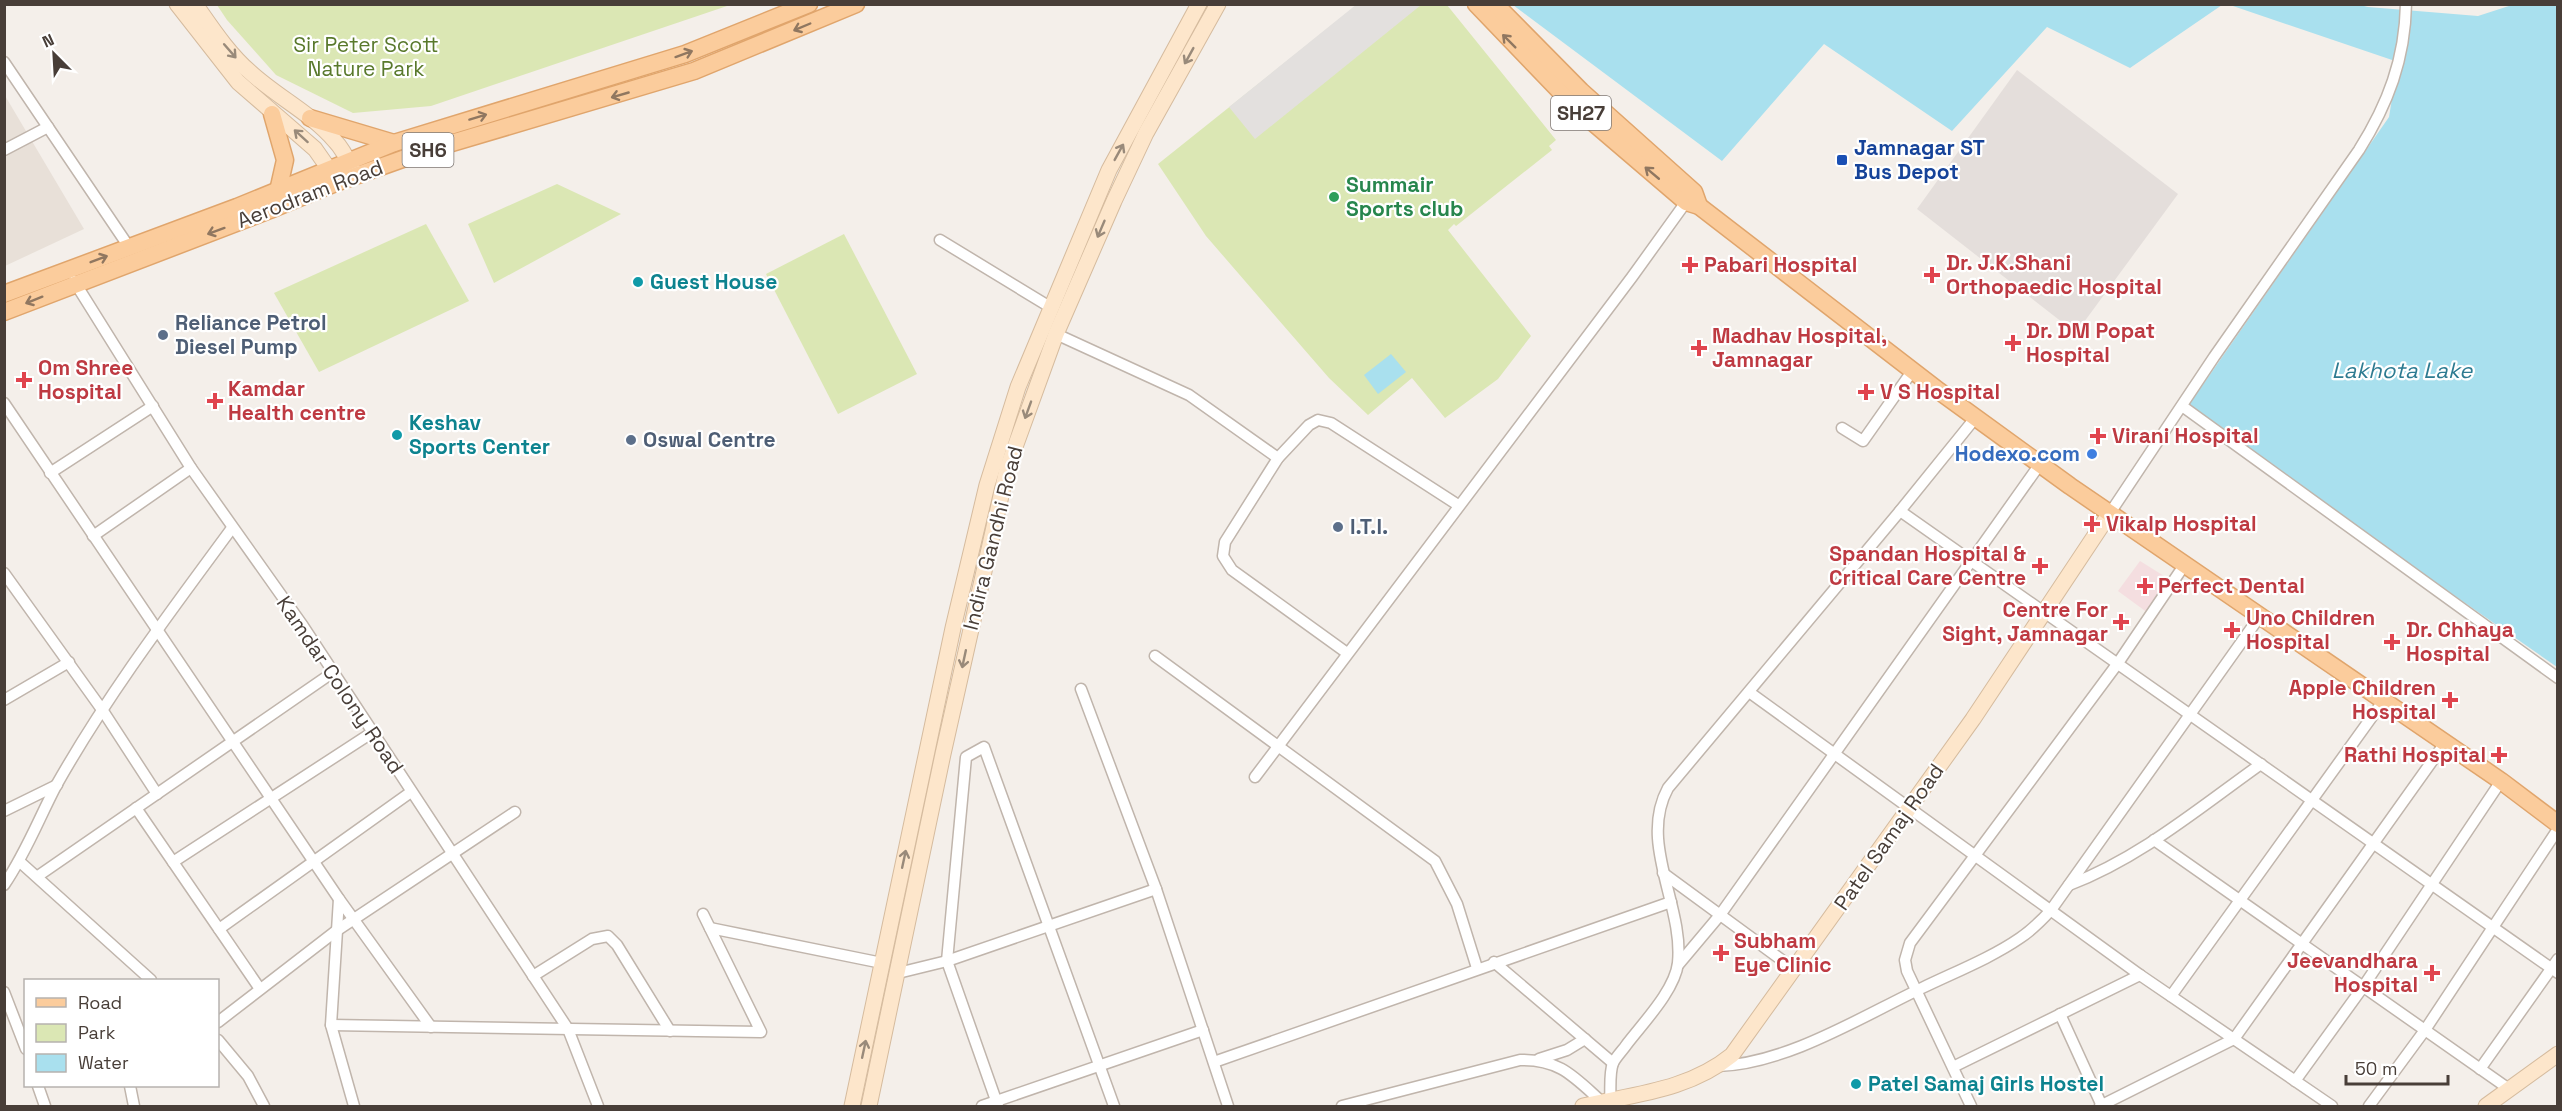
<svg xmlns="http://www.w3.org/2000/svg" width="2562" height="1111" font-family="'Space Grotesk',sans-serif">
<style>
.residential{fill:#e8e0d8}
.industrial{fill:#e4dedb}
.medical{fill:#f4dee0}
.green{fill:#dbe7b4}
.parking{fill:#e3e0de}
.water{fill:#a9e0ee}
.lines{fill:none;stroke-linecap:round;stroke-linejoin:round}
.street-casing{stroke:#c0b5ac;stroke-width:13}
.secondary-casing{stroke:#d5bb9e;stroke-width:17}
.primary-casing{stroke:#e0a56c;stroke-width:19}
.street{stroke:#fff;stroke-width:10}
.secondary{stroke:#fde6cb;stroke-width:15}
.primary{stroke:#fbcc9c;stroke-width:16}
.oneway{stroke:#907760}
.oneway2{stroke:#998a7a}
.transit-dot{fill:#1a4fb4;stroke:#fff;stroke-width:2}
.leisure-dot{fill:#2e9e5b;stroke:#fff;stroke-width:2}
.health-dot{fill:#e0444e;stroke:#fff;stroke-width:2}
.culture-dot{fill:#0f9aa8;stroke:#fff;stroke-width:2}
.service-dot{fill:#5c6f8a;stroke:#fff;stroke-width:2}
.shop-dot{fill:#3f7fe0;stroke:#fff;stroke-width:2}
.labels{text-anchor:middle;stroke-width:4.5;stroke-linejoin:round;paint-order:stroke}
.shield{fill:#fff;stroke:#7f7874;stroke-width:1.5}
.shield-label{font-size:20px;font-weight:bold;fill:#483e38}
.park-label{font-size:21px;fill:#59792c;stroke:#fff}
.transit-label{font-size:21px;font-weight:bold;fill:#164399;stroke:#fff;text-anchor:start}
.leisure-label{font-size:21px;font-weight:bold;fill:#27864d;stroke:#fff;text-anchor:start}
.street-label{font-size:21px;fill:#483e38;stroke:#fff}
.health-label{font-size:21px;font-weight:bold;fill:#be3a42;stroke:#fff;text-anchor:start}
.culture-label{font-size:21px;font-weight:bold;fill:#0d838f;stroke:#fff;text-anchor:start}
.service-label{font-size:21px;font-weight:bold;fill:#4e5e75;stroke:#fff;text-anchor:start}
.shop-label{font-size:21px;font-weight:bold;fill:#366cbe;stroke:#fff;text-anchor:end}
.water-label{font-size:22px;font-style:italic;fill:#2d7b91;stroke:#fff}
</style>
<rect width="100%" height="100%" fill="#f4efea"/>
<!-- residential -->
<path class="residential" d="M4,94L84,229L5,266H4Z"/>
<!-- industrial -->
<path class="industrial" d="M2017,70L2178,194L2076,333L1917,209Z"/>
<!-- medical -->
<path class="medical" d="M2140,561L2172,581L2148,613L2118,591Z"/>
<!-- green -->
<g class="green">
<path d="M217,5H730L431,106L353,113L276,75L227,20Z"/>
<path d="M1357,5H1447L1556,140L1549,146L1552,150L1456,226L1454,224L1448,230L1531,336L1498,379L1445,418L1412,378L1368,415L1329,378L1206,236L1158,164Z"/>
<path d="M557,184L621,214L494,283L468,224Z"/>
<path d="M426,224L469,301L319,372L274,293Z"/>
<path d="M844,234L917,374L838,414L766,274Z"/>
</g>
<!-- parking -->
<path class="parking" d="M1357,4L1421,5L1255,139L1229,107Z"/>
<!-- water -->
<g class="water">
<path d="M1513,5V4L2222,5L2130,68L2047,27L1952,131L1824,44L1722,161Z"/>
<path d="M2230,5H2360L2368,7L2478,16L2512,5H2557V667L2186,409L2389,117L2398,62Z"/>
<path d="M1391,354L1406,372L1378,394L1364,375Z"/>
</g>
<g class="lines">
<defs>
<g id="street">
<path d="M4,62L129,247"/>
<path d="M4,150L48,127"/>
<path d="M940,240L1050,307"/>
<path d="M74,281L191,468L303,626L568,1029L598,1106"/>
<path d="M1056,334L1189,395L1278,458"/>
<path d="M4,403L339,899L431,1027"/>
<path d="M2182,406L2558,678"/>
<path d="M1842,428L1863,441L1913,370"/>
<path d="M50,473L153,406"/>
<path d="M1900,511L2558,973"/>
<path d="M2110,513L2214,357L2359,150C2388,104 2405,59 2406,4"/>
<path d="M93,536L191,468"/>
<path d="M4,573L103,711L157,794"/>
<path d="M1347,653L1232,570L1223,556L1225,542L1278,458L1309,425L1318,420L1331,423L1458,505"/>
<path d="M1155,656L1435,861L1457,904L1477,968"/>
<path d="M1081,689L1156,889L1228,1106"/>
<path d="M1749,692L2140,975L2332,1106"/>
<path d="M4,700L69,662"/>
<path d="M1255,777L1632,277L1686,202"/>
<path d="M136,808L260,989"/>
<path d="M4,811L57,785"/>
<path d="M2154,840L2509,1089"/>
<path d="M20,862L151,980"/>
<path d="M173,862L373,732"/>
<path d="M1663,873L1794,969"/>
<path d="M38,876L332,673"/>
<path d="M4,885C26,853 39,818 57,784C108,694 171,611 232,528"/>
<path d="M2069,885C2140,858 2199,808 2261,764"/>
<path d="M339,899L331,1025L354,1106"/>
<path d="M710,928L882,963"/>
<path d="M219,929L411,792"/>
<path d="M1494,962L1613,1063"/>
<path d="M1678,965L1720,915L2040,464"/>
<path d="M898,973L947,961L1156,889"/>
<path d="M533,976L592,939L608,936L617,945L670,1031"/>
<path d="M4,992L26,1049"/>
<path d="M2171,996L2384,700"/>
<path d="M2060,1014L2102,1106"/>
<path d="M218,1022L336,931L515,812"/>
<path d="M331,1025L761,1032L703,914"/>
<path d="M218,1040L248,1076L264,1106"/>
<path d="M1539,1059L1567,1050L1585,1039"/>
<path d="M1214,1062L1671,902"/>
<path d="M1718,1066C1786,1064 1861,1017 1922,988C1955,972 1991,958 2020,938C2032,930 2041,921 2051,910L2260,616"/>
<path d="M1953,1067L2140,975"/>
<path d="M2480,1069L2558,959"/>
<path d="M2295,1081L2363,987L2501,781"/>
<path d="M38,1086L45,1106"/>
<path d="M130,1086L134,1106"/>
<path d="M1610,1100C1611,1089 1609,1073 1613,1063C1616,1057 1623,1050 1627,1044C1643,1023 1675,990 1678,963C1684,905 1638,843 1668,788L1900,511L1976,417"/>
<path d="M982,1106L1203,1030"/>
<path d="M998,1106L947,961L966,757L984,747L1114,1106"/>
<path d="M1342,1106L1520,1060C1560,1059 1574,1077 1602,1102"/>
<path d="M1971,1106L1907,971L1905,960L1910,943L2118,663L2185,564"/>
<path d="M2100,1106L2234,1039L2445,743"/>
<path d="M2369,1106L2425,1030L2558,829"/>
</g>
<g id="secondary">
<path d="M177,4L238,82L315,149L336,179"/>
<path d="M195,4C212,28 228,53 250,72C277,97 311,113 335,141C343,149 349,162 354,172"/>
<path d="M852,1106L953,628L987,485L1018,387L1109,170L1199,4"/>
<path d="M869,1106L943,754L1007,469L1056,334L1114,201L1146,133L1218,4"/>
<path d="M1583,1106C1636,1094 1689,1090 1732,1055L1973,719L2110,513"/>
<path d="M2486,1106L2558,1054"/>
</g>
<g id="primary">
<path d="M1476,4L1576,108L1686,202L1699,206L1939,391L2070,486L2501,781L2558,824"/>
<path d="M1495,4L1581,91L1694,192L1699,206"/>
<path d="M272,114L285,160L278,191"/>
<path d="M310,118L394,143"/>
<path d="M4,294L237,207L394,143L685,54L809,4"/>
<path d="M4,312L270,210L338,182L425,151L694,71L856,4"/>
</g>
</defs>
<!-- street casing -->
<use href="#street" class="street-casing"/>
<!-- secondary casing -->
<use href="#secondary" class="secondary-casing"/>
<!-- primary casing -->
<use href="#primary" class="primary-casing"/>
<!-- street -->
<use href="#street" class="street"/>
<!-- secondary -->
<use href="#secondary" class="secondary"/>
<!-- primary -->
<use href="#primary" class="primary"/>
</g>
<!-- one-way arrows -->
<defs><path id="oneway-shaft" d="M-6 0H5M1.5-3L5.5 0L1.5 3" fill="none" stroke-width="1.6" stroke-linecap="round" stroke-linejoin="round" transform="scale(1.5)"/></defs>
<g class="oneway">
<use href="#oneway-shaft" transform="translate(802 27) rotate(157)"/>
<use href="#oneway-shaft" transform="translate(1509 41) rotate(-135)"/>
<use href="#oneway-shaft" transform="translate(684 54) rotate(-20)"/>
<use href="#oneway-shaft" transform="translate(620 95) rotate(164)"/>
<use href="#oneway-shaft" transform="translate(478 117) rotate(-17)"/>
<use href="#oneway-shaft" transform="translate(1652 173) rotate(-140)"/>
<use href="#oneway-shaft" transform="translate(216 231) rotate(160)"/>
<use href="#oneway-shaft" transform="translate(99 259) rotate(-21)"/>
<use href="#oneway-shaft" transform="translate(34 300) rotate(158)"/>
</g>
<g class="oneway2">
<use href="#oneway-shaft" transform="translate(230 51) rotate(49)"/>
<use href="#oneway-shaft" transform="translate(1189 56) rotate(119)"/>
<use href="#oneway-shaft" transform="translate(301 136) rotate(-138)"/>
<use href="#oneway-shaft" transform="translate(1119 152) rotate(-61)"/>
<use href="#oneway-shaft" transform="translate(1101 229) rotate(113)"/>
<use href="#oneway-shaft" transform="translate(1028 410) rotate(110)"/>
<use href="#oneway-shaft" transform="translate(964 659) rotate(102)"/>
<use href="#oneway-shaft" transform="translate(904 859) rotate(-78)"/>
<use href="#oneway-shaft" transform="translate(864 1049) rotate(-78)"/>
</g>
<!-- markers -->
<rect class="transit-dot" x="1836" y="154" width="12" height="12" rx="3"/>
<circle class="leisure-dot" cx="1334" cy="197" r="6"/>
<g class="health-dot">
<path d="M1687 256h6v6h6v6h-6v6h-6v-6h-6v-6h6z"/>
<path d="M1929 266h6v6h6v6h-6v6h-6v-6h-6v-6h6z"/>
<path d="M2010 334h6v6h6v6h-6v6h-6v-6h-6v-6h6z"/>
<path d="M1696 339h6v6h6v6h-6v6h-6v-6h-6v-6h6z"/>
<path d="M21 371h6v6h6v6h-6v6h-6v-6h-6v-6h6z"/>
<path d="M1863 383h6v6h6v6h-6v6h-6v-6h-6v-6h6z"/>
<path d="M212 392h6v6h6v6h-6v6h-6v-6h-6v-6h6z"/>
<path d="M2095 427h6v6h6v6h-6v6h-6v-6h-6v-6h6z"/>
<path d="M2089 515h6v6h6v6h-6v6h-6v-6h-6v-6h6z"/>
<path d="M2037 557h6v6h6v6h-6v6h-6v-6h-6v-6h6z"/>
<path d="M2142 577h6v6h6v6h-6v6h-6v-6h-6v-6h6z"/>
<path d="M2118 613h6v6h6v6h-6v6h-6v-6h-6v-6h6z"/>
<path d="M2229 621h6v6h6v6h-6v6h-6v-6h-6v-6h6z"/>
<path d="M2389 633h6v6h6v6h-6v6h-6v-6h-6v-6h6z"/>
<path d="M2447 691h6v6h6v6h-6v6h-6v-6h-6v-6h6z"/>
<path d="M2496 746h6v6h6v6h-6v6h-6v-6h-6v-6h6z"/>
<path d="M1718 944h6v6h6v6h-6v6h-6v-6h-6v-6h6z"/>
<path d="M2429 964h6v6h6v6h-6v6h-6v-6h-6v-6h6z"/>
</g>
<g class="culture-dot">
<circle cx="638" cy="282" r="6"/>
<circle cx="397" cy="435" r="6"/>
<circle cx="1856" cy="1084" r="6"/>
</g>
<g class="service-dot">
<circle cx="163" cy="335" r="6"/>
<circle cx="631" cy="440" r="6"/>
<circle cx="1338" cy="527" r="6"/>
</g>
<circle class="shop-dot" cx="2092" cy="454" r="6"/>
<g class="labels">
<!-- shield labels -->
<g class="shield">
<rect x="1551" y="96" width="60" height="34" rx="4.5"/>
<rect x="402.5" y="133" width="51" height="34" rx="4.5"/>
</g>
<g class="shield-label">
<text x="1581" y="120">SH27</text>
<text x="428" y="157">SH6</text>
</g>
<!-- park labels -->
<g class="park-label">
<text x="366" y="52">Sir Peter Scott<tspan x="366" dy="24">Nature Park</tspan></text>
</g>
<!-- transit labels -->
<g class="transit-label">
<text x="1854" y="155">Jamnagar ST<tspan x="1854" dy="24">Bus Depot</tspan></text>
</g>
<!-- leisure labels -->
<g class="leisure-label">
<text x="1346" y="192">Summair<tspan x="1346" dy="24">Sports club</tspan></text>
</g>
<!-- street labels -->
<g class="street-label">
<text transform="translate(310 194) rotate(-21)" y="7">Aerodram Road</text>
<text transform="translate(993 538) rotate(-76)" y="7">Indira Gandhi Road</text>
<text transform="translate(340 685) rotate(56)" y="7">Kamdar Colony Road</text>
<text transform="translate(1889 837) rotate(-55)" y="7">Patel Samaj Road</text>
</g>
<!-- health labels -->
<g class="health-label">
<text x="1946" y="270">Dr. J.K.Shani<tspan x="1946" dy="24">Orthopaedic Hospital</tspan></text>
<text x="1704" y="272">Pabari Hospital</text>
<text x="2026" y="338">Dr. DM Popat<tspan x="2026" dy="24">Hospital</tspan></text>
<text x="1712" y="343">Madhav Hospital,<tspan x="1712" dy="24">Jamnagar</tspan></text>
<text x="38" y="375">Om Shree<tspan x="38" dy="24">Hospital</tspan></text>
<text x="228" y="396">Kamdar<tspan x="228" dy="24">Health centre</tspan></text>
<text x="1880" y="399">V S Hospital</text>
<text x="2112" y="443">Virani Hospital</text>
<text x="2106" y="531">Vikalp Hospital</text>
<text x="2026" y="561" text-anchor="end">Spandan Hospital &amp;<tspan x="2026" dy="24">Critical Care Centre</tspan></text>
<text x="2158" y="593">Perfect Dental</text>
<text x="2108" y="617" text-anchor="end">Centre For<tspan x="2108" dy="24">Sight, Jamnagar</tspan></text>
<text x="2246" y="625">Uno Children<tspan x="2246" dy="24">Hospital</tspan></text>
<text x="2406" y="637">Dr. Chhaya<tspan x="2406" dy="24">Hospital</tspan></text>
<text x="2436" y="695" text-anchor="end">Apple Children<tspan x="2436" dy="24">Hospital</tspan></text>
<text x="2486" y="762" text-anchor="end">Rathi Hospital</text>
<text x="1734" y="948">Subham<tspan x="1734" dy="24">Eye Clinic</tspan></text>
<text x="2418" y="968" text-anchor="end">Jeevandhara<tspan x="2418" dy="24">Hospital</tspan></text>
</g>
<!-- culture labels -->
<g class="culture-label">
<text x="650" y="289">Guest House</text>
<text x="409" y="430">Keshav<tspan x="409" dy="24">Sports Center</tspan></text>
<text x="1868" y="1091">Patel Samaj Girls Hostel</text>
</g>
<!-- service labels -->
<g class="service-label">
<text x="175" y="330">Reliance Petrol<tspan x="175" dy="24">Diesel Pump</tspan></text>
<text x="643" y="447">Oswal Centre</text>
<text x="1350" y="534">I.T.I.</text>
</g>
<!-- shop labels -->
<g class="shop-label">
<text x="2080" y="461">Hodexo.com</text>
</g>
<!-- water labels -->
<g class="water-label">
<text x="2402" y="378">Lakhota Lake</text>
</g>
</g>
<!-- border -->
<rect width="2562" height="1111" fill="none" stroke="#483e38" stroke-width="12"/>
<!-- legend -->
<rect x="24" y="979" width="195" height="108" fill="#ffffff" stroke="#b6b2af" stroke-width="1.5"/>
<rect x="36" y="998" width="30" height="9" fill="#fbcc9c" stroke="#b6b2af" stroke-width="1.5"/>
<text x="78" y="1009" font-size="18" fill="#483e38">Road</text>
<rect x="36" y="1024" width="30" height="18" fill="#dbe7b4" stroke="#b6b2af" stroke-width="1.5"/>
<text x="78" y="1039" font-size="18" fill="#483e38">Park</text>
<rect x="36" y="1054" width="30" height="18" fill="#a9e0ee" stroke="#b6b2af" stroke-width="1.5"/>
<text x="78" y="1069" font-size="18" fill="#483e38">Water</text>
<!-- north arrow -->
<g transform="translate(54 54) rotate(336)" stroke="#ffffff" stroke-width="4.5" paint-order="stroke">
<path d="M0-4.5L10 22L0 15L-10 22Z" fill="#483e38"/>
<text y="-9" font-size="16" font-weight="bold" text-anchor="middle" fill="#483e38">N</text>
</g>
<!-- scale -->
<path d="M2346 1075v9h102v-9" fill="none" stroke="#483e38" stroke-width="3"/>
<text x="2355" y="1075" font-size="18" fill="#483e38" stroke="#ffffff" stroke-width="4.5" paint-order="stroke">50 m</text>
</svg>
